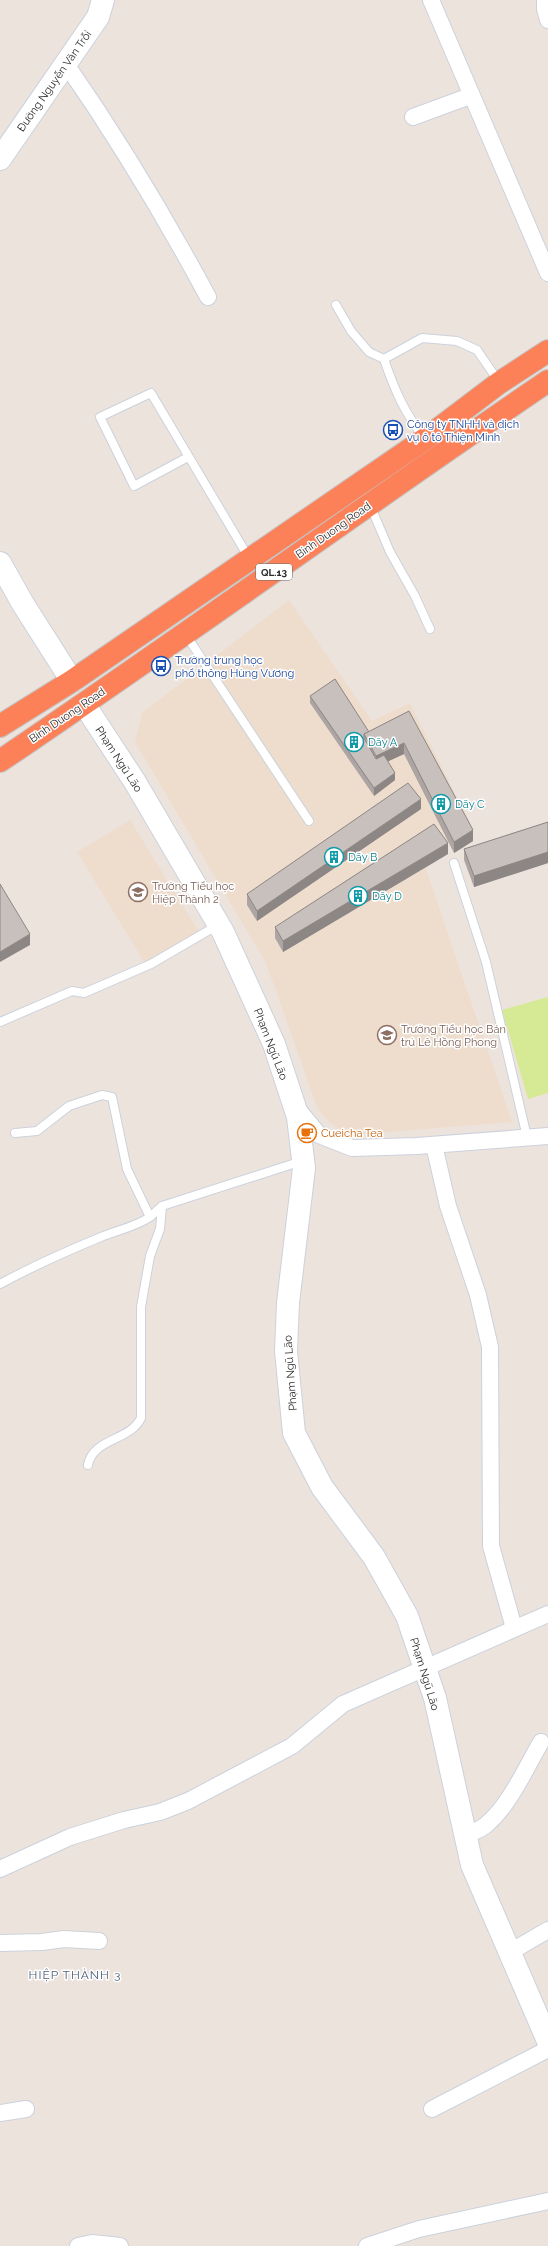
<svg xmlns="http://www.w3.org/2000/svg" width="548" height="2246" font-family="Raleway,sans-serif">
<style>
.education{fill:#eeddcd}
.pitch{fill:#d6ea96}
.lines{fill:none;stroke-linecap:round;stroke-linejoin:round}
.lane-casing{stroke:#cbd2dc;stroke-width:10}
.street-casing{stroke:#cbd2dc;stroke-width:18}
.secondary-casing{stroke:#cbd2dc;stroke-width:24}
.highway-casing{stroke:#c4c4c4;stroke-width:24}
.lane{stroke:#fff;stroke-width:8}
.street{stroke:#fff;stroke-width:16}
.secondary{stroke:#fff;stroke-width:22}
.highway{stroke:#fc8158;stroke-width:22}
.wall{fill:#aca5a3}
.shaded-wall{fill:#8c8684}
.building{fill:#c8c0bd;stroke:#8c8684}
.labels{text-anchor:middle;stroke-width:3;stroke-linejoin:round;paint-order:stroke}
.shield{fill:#fff;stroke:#6b6b6b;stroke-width:1}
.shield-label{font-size:10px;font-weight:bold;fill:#2b2b2b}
.street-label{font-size:11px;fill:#2b2b2b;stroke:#fff}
.transit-label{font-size:11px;fill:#164399;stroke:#fff;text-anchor:start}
.culture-label{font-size:11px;fill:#0d838f;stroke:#fff;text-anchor:start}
.education-label{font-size:11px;fill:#785e54;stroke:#fff;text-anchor:start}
.food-label{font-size:11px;fill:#c56008;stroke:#fff;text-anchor:start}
.neighbourhood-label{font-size:12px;letter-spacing:1px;fill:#4b5d7b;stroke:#fff}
</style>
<rect width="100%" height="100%" fill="#ede3dd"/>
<!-- education -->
<g class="education">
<path d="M289,600L372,721L410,703L472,827L423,860L512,1122L351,1135L334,1126L324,1117L317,1107L266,963L135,742L142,713Z"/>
<path d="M130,820L199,932L146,965L77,852Z"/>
</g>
<!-- pitch -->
<path class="pitch" d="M548,997V1093L528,1099L502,1010Z"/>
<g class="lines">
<defs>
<g id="lane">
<path d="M336,305L351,331L369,352L384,359L422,338L457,341L477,350L499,382"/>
<path d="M384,359C394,389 405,414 425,439"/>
<path d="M188,457L134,486L100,417L151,393L249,558"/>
<path d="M370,505L390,552L415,596L430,629"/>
<path d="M186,635L309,821"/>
<path d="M454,863L486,962L527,1137"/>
<path d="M0,1022L72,991L84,993L151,964L218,925"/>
<path d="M15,1133L37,1131L69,1106L102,1095L112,1097L127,1169L150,1217L162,1206L302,1161"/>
<path d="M0,1284C33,1266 67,1251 101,1237C118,1230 135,1227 150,1217"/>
<path d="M88,1465C93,1438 130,1441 141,1418V1307L150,1256L160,1229L162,1206"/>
</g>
<g id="street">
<path d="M431,0L548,273"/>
<path d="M545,0V9L548,20"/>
<path d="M66,64C118,139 165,217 208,297"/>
<path d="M413,117L470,96"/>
<path d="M296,1107L319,1135L352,1148L417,1146L548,1136"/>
<path d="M434,1145L448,1206L478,1295L490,1347L491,1546L514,1628"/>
<path d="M465,1835C473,1832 481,1830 487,1824C509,1806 527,1766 541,1742"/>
<path d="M0,1869L70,1837L124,1820L160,1812L188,1801L292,1746L343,1704L548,1614"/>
<path d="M0,1943L42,1942L64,1939L99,1941"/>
<path d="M510,1952L548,1930"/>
<path d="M432,2109L548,2049"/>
<path d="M0,2113L26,2109"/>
<path d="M78,2246L92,2243L120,2246"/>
<path d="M367,2246L419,2229L548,2201"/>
</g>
<g id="secondary">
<path d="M0,159L98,17L103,0"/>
<path d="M0,563L23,604L72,681"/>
<path d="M84,704L135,782L223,932L274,1044L298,1117L304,1168L288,1303L286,1351L294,1433L322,1487L374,1557L407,1616L435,1698L472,1865L548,2041"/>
</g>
<g id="highway">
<path d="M0,726L72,681L425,439L499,383L548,351"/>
<path d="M0,761C184,637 364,506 548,381"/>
</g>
</defs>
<!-- lane casing -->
<use href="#lane" class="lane-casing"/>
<!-- street casing -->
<use href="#street" class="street-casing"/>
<!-- secondary casing -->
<use href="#secondary" class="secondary-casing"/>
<!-- highway casing -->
<use href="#highway" class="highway-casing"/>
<!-- lane -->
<use href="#lane" class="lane"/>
<!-- street -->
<use href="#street" class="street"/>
<!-- secondary -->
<use href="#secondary" class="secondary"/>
<!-- highway -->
<use href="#highway" class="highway"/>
</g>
<!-- wall -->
<g class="wall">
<path d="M310,696L369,732L409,711L473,841L454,853L404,754L388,761L395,780L374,796L310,703Z"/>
<path d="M421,809L257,921L247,905V894Z"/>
<path d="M548,822V863L474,887L464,860V849Z"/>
<path d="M448,854L283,952L275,938V927Z"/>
</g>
<!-- shaded-wall -->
<g class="shaded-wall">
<path d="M404,743V754L376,767V756Z"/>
<path d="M395,773V780L374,796V788Z"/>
<path d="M421,799V809L257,921V911Z"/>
<path d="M473,830V841L454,853V842Z"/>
<path d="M448,843V854L283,952V941Z"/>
<path d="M548,852V863L474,887V876Z"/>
<path d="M30,934V945L0,962V952Z"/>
</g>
<!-- building -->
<g class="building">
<path d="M335,679L369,732L364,734V738L376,759L384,755L395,773L374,788L310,696Z"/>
<path d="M409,711L473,830L454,842L404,743L376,756L364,734Z"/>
<path d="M408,783L421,799L257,911L247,894Z"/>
<path d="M548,822V852L474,876L464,849Z"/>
<path d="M434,824L448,843L283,941L275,927Z"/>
<path d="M0,884L30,934L0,952Z"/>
</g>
<!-- icons -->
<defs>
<symbol id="bus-ring" viewBox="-11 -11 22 22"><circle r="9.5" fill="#fff" stroke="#1a4fb4" stroke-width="1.5"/><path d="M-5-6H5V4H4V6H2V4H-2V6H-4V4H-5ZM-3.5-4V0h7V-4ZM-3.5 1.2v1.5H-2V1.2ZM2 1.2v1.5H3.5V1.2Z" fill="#1a4fb4"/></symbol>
<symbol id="building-ring" viewBox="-11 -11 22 22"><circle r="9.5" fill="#fff" stroke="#0f9aa8" stroke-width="1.5"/><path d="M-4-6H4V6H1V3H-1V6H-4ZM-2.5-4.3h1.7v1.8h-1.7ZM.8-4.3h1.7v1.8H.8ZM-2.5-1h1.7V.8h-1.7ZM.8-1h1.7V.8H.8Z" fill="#0f9aa8"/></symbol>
<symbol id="school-ring" viewBox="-11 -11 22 22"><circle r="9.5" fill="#fff" stroke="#8d6e63" stroke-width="1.5"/><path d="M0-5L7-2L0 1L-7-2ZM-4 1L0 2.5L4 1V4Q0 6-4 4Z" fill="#8d6e63"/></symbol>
<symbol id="cafe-ring" viewBox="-11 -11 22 22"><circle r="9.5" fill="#fff" stroke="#e8710a" stroke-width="1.5"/><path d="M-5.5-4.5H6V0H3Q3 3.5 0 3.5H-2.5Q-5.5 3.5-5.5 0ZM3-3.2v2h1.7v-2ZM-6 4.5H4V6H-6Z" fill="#e8710a"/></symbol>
</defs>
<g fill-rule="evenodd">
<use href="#bus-ring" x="382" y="419" width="22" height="22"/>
<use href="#bus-ring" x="150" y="655" width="22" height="22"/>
<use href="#building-ring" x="343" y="731" width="22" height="22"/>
<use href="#building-ring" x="430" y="793" width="22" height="22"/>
<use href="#building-ring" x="323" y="846" width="22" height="22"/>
<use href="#school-ring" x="127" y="881" width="22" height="22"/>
<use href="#building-ring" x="347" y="885" width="22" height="22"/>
<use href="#school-ring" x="376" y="1024" width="22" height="22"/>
<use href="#cafe-ring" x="296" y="1122" width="22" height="22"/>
</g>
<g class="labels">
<!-- shield labels -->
<rect class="shield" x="256" y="564" width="36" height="16" rx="3"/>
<g class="shield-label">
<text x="274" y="576">QL.13</text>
</g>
<!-- street labels -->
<g class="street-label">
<text transform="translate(54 81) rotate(-55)" y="4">Đường Nguyễn Văn Trỗi</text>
<text transform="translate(333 530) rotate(-35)" y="4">Binh Duong Road</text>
<text transform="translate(67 715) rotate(-34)" y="4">Binh Duong Road</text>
<text transform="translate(119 759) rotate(57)" y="4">Phạm Ngũ Lão</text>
<text transform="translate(271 1044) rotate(69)" y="4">Phạm Ngũ Lão</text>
<text transform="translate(290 1373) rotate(-94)" y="4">Phạm Ngũ Lão</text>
<text transform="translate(425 1674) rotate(73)" y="4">Phạm Ngũ Lão</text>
</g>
<!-- transit labels -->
<g class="transit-label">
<text x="407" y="428">Công ty TNHH và dịch<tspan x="407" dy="13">vụ ô tô Thiện Minh</tspan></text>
<text x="175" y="664">Trường trung học<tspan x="175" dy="13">phổ thông Hùng Vương</tspan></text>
</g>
<!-- culture labels -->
<g class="culture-label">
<text x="368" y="746">Dãy A</text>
<text x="455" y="808">Dãy C</text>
<text x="348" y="861">Dãy B</text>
<text x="372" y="900">Dãy D</text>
</g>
<!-- education labels -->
<g class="education-label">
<text x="152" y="890">Trường Tiểu học<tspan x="152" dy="13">Hiệp Thành 2</tspan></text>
<text x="401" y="1033">Trường Tiểu học Bán<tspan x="401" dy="13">trú Lê Hồng Phong</tspan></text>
</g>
<!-- food labels -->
<g class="food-label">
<text x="321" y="1137">Cueicha Tea</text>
</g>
<!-- neighbourhood labels -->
<g class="neighbourhood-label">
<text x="75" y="1979">HIỆP THÀNH 3</text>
</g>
</g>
</svg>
